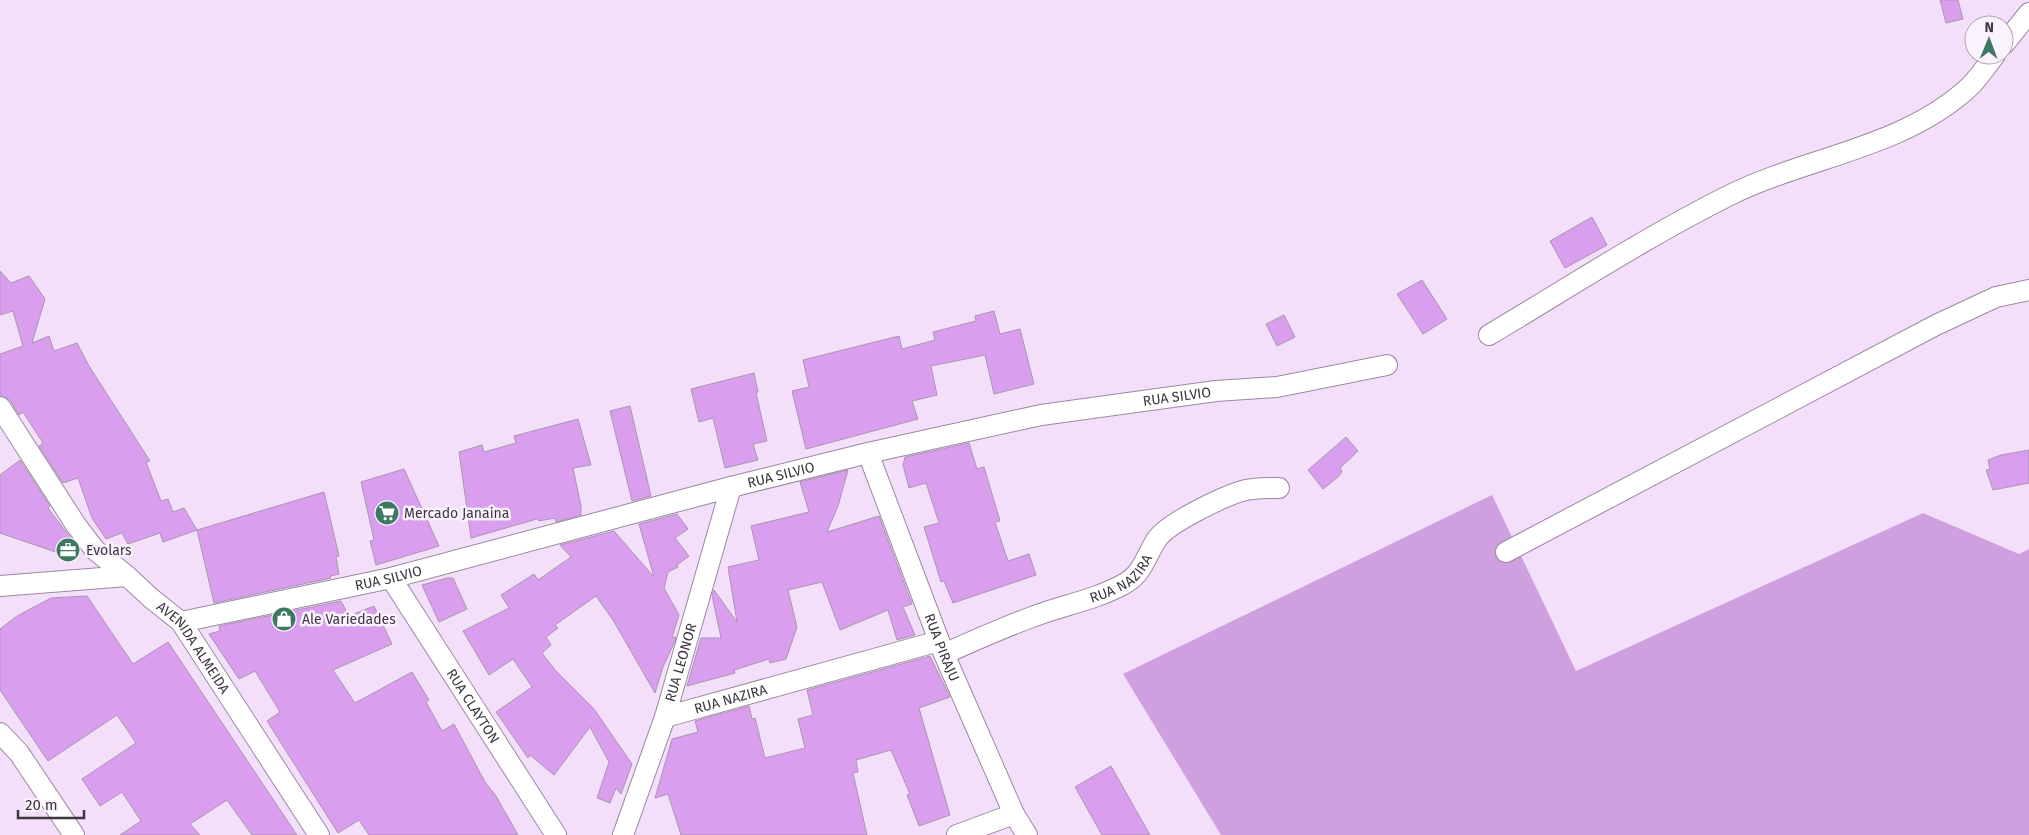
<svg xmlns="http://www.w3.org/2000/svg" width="2029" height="835" font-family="'Fira Sans',sans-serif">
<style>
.green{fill:#cfa0df}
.building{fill:#da9eee;stroke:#a996b0}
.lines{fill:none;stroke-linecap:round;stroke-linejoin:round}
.street-casing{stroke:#9c88a2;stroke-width:22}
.street{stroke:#fff;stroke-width:20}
.labels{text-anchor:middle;stroke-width:5;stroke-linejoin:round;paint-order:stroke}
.street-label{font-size:14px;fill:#3d3540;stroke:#faf2fd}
.poi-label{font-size:14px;fill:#3d3540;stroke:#faf2fd;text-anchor:start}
</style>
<rect width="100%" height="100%" fill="#f4dffb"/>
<!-- green -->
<path class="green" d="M1492,495L1576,671L1923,513L2019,554L2029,549V835H1221L1123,674Z"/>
<!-- building -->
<g class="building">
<path d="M1940,0H1958L1963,19L1946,23Z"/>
<path d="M1592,217L1607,245L1565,268L1550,241Z"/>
<path d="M0,271L11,283L29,276L45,299L32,343L49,336L54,351L77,343L89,366L150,461L146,462L161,501L168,499L173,512L184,508L197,530L163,542L160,533L128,544L122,533L106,539L92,518L78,478L63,483L39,446L43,443L23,412L19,415L10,400L0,395V354L23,346L13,311L0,315Z"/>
<path d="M1422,280L1447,319L1423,334L1397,294Z"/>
<path d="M994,311L1000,334L1020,329L1034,384L994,394L985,355L931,366L937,395L912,401L918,419L806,449L792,391L809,387L803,360L899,336L902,349L935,340L933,332L976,321L975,316Z"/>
<path d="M1284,315L1295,337L1277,346L1266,324Z"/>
<path d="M754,373L758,392L756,393L767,441L753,444L758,460L725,468L713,418L699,422L691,389Z"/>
<path d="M630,406L651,496L632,501L610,411Z"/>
<path d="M578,419L591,465L573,468L581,506V515L556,522L555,518L539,521L537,519L471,538L459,452L482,445L484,452L516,443L514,436Z"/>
<path d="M1346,437L1358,451L1340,468L1342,472L1338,477L1323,489L1308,470Z"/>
<path d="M969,443L977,469L984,467L1000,521L995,522L1008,561L1029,554L1036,575L953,603L944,581L941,582L924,527L939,523L926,483L909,488L903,465L905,457Z"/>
<path d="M2029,450V483L1993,490L1986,470L1990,469L1988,460L2001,455Z"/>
<path d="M20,460L50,506L48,508L76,545V559L0,533V475Z"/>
<path d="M404,469L439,546L376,565L370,541L374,540L361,482Z"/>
<path d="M848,470L838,506L827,532L879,516L912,604L903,607L915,635L897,640L888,610L840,630L822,582L788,590L797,627L786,659L770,663L769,659L734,670L735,673L687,686L701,638H721L712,595L714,590L737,622L728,567L759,560L751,526L809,512L800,482Z"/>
<path d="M324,492L339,556L336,557L339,574L330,576L331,578L214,603L197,530Z"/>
<path d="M677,514L688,529L675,538L689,556L677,565L678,567L668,572L664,588L679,615L672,637H676L675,641L663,667L655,693L613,620L596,596L555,625L558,628L546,637L551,645L542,653L556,671L594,709L632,764L621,794L616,788L610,803L597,798L609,762L590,727L554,775L530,755L528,758L496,712L532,687L513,659L489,675L463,631L509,608L501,595L534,574L538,580L571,557L560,545L614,531L654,577L639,524Z"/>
<path d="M447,578H453L467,609L439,622L422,585Z"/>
<path d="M87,596L133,664L168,642L297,835H252L227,800L190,824L200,835H120L141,821L122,792L100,806L82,779L136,743L117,715L48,761L0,690V629L17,616L51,598Z"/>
<path d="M341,601L349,616L374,606L392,644L333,670L355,703L412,672L429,700L426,702L442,731L454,724L485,782L496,796L518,835H369L359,820L338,833L267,721L280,712L255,671L239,679L209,634L220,631L219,626Z"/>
<path d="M930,656L950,697L919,708L950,815L919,826L907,795L910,794L891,750L856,760L858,772L853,773L867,835H681L668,794L655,798L672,739L698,732L695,721L749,706L752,719L755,718L765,758L805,748L798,719L813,715L807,690Z"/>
<path d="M1111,766L1150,835H1102L1075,787Z"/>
</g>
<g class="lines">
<defs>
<g id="street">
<path d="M2004,44L2029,13"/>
<path d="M1489,335C1568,288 1646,237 1728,196C1806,157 1899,149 1966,90C1977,81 1986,66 1995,55"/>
<path d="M0,407L76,525L95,550L127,576"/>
<path id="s1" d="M868,453L944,654L1014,814L1027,835"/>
<path d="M1506,552L1936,325L1996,297L2029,290"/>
<path id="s2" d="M391,578L556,835"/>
<path id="s3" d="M0,586L127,576L152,599L181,622L319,835"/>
<path id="s4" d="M181,622L391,578L731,487L868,453L1041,415L1216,391L1277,387L1387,365"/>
<path id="s5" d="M944,654C973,641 1002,628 1032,617C1063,605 1095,600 1124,584C1143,574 1146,555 1157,539C1168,523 1222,497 1242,491C1254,487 1267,488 1279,488"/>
<path id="s6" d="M665,717L939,641"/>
<path d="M0,733L19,753L74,835"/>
<path id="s7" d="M623,835L665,717L731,487"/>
<path d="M957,835L1014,814"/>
</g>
</defs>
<!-- street casing -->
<use href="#street" class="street-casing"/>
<!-- street -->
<use href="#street" class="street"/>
</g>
<!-- icons -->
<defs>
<symbol id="supermarket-disc" viewBox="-11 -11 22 22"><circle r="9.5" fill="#3c7862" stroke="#faf2fd"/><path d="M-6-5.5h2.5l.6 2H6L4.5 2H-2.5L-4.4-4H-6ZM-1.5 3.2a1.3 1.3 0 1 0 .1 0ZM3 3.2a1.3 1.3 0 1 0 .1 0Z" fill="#fff"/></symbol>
<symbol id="office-disc" viewBox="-11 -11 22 22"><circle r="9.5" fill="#3c7862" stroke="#faf2fd"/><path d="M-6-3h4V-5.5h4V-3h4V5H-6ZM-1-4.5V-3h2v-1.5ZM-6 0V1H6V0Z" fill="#fff"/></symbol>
<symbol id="shop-disc" viewBox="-11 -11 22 22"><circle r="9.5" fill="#3c7862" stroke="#faf2fd"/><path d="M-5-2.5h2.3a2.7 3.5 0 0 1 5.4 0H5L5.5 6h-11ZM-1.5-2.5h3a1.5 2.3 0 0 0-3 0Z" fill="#fff"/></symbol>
</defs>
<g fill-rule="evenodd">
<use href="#supermarket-disc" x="373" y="499" width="28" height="28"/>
<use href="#office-disc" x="54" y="536" width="28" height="28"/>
<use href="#shop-disc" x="270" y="605" width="28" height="28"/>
</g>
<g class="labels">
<!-- street labels -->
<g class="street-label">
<text dy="5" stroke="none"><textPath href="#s4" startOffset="1022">RUA SILVIO</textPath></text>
<text dy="5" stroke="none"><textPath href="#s4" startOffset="618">RUA SILVIO</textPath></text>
<text dy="5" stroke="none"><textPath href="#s5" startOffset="194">RUA NAZIRA</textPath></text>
<text dy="5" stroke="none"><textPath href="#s4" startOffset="212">RUA SILVIO</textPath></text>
<text dy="5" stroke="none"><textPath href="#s1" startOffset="208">RUA PIRAJU</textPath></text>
<text dy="5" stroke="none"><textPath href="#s3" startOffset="226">AVENIDA ALMEIDA</textPath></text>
<text dy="5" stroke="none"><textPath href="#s7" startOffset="182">RUA LEONOR</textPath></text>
<text dy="5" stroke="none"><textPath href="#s6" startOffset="68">RUA NAZIRA</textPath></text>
<text dy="5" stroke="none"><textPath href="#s2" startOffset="152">RUA CLAYTON</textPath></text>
</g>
<!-- poi labels -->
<g class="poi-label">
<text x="404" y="518">Mercado Janaina</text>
<text x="86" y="555">Evolars</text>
<text x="302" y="624">Ale Variedades</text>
</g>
</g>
<!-- north arrow -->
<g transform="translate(1989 40) rotate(1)"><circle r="24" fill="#faf2fd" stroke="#aea6b1"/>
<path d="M0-4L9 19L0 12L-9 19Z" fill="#3c7862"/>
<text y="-8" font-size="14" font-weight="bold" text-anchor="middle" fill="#3d3540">N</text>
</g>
<!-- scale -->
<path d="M18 810v8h66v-8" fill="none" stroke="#3d3540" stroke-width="2.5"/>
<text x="25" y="810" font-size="15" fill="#3d3540" stroke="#faf2fd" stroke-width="4" paint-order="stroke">20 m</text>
</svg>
